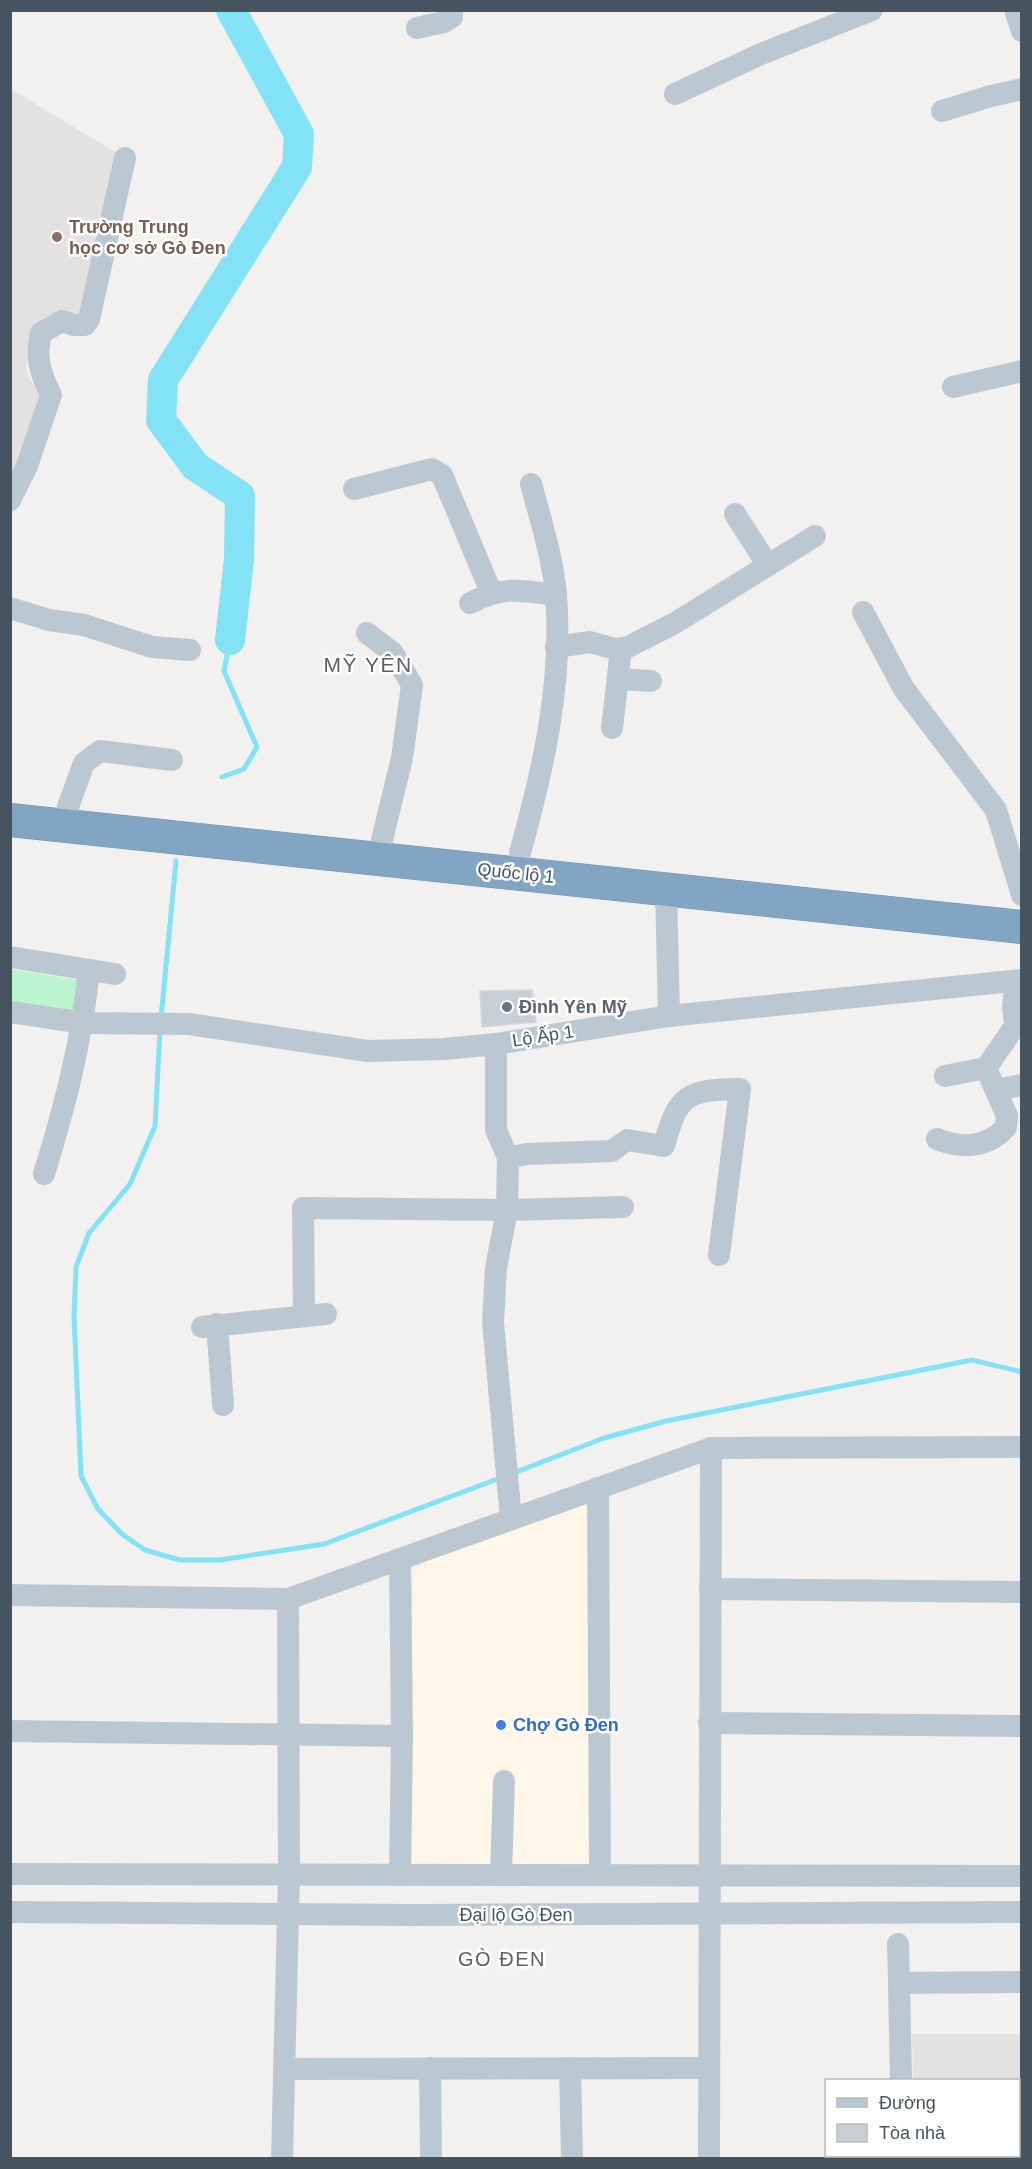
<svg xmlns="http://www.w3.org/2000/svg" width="1032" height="2169" font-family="Arial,sans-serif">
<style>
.commercial{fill:#fef7e9}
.education{fill:#e4e1e2}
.green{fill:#bbf4cf}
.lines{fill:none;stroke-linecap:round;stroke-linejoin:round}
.stream{stroke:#83e2f6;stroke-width:5}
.river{stroke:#83e2f6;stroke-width:30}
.building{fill:#cacdd3;stroke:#d4d6dc;stroke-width:1.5}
.highway-casing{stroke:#6e90b0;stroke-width:34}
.minor{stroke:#bcc8d1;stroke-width:22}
.highway{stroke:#83a5c4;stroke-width:33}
.education-dot{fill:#8d6e63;stroke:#fff;stroke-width:2}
.worship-dot{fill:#6b7280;stroke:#fff;stroke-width:2}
.shop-dot{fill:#3f7fe0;stroke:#fff;stroke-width:2}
.labels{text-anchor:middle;stroke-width:5;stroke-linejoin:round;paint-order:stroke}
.education-label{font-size:18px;font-weight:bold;fill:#785e54;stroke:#fff;text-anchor:start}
.street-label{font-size:18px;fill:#465460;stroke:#fff}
.worship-label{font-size:18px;font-weight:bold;fill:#5b616d;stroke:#fff;text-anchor:start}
.shop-label{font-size:18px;font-weight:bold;fill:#366cbe;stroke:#fff;text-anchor:start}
.neighbourhood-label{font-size:20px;letter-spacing:1.5px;fill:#5c6166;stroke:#fff}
.quarter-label{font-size:21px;letter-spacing:1.5px;fill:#5c6166;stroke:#fff}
</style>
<rect width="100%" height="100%" fill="#f3f0f0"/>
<!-- commercial -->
<path class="commercial" d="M585,1505L590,1514L591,1868L409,1867L413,1582L417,1570L426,1560Z"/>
<!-- education -->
<g class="education">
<path d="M11,89L125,158L81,319L30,340L26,367L30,380L39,392L24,464L11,493Z"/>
<path d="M912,2034H1021V2158H914V2156H1018V2080H913Z"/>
</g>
<!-- green -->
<path class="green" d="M10,969L84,981L81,1016L11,1009Z"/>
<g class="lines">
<!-- stream -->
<g class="stream">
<path d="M222,777L244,769L257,747L224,671L230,640"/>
<path d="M161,1018L176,861"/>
<path d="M160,1030L155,1126L130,1184L89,1233L76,1267L74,1316L81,1476L98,1509L122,1534L145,1550L180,1560H220L324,1544L503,1477"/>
<path d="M511,1474L604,1438L666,1421L972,1360L1022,1372"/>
</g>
<!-- river -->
<path class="river" d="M230,640L239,559L240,496L195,466L161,420L163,380L297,167L299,134L231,10"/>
</g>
<!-- building -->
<path class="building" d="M532,990L536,1022L482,1027L480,991Z"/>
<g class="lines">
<defs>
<path id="highway" d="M10,820L1022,927"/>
</defs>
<!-- highway casing -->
<use href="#highway" class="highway-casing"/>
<!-- minor -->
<g class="minor">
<path d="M1015,10L1022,31"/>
<path d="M417,28L444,22L452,17V10"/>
<path d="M675,94L761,54L872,10"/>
<path d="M942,111L991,96L1022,89"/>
<path d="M953,387L1022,371"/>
<path d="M354,489L432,469L442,475L491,592"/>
<path d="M10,500L27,466L51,395C40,373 35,357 41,333L62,321L74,325H85L89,319L125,158"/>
<path d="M735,514L767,564"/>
<path d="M470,603C503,586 520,590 556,595"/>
<path d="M10,608L49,620L84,625L152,647L190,650"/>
<path d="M863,612L904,689L996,810L1022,895"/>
<path d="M367,633L393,653L412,685L402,758L382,840"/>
<path d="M556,647L590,642L615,649L628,647L675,623L815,536"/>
<path d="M619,679L651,681"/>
<path d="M612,728L621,649"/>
<path d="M68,807L84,763L100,751L172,760"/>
<path d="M520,853C543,770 563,683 556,596C554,563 540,517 531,484"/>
<path d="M666,888L669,1016"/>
<path d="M10,957L115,974"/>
<path d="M10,1012L84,1023L189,1024L368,1051L444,1049L496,1044L669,1016L1022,980"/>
<path d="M496,1044V1130L508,1158L507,1210L496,1268L493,1322L511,1519"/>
<path d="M945,1076L986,1068L1015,1026L1013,1006L1016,981"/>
<path d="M996,1090L1022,1085"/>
<path d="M937,1139C961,1149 988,1148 1006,1127L1007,1116L986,1068"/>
<path d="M508,1158L527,1154L612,1151L627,1140L664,1146C678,1093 688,1090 740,1089L719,1255"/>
<path d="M44,1174C65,1106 82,1040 89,970"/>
<path d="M304,1315L303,1208L507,1210L623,1207"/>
<path d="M217,1324L223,1405"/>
<path d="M202,1327L326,1314"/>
<path d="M598,1488L600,1875"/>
<path d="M710,1589L1022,1592"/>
<path d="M10,1595L288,1599L711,1448L1022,1447"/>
<path d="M709,1723L1022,1726"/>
<path d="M10,1731L402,1736"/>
<path d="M10,1874L1022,1876"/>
<path d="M400,1875L402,1736L400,1559"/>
<path d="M501,1875L504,1781"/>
<path d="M10,1912L411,1915L1022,1912"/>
<path d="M898,1944L899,1983"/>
<path d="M430,2068L431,2158"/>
<path d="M570,2068L572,2158"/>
<path d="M284,2069L709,2068"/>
<path d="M901,2080L899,1983L1022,1982"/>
<path d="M902,2156V2158"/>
<path d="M282,2158L289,1875L288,1599"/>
<path d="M709,2158L711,1448"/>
</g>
<!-- highway -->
<use href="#highway" class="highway"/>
</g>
<!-- markers -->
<circle class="education-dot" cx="57" cy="237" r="6"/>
<circle class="worship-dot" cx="507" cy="1007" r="6"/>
<circle class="shop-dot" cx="501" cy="1725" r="6"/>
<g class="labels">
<!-- education labels -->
<g class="education-label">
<text x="69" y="233">Trường Trung<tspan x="69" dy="21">học cơ sở Gò Đen</tspan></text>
</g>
<!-- street labels -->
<g class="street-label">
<text transform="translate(516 873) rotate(6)" y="6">Quốc lộ 1</text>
<text transform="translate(543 1036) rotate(-9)" y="6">Lộ Ấp 1</text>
<text x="516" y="1921">Đại lộ Gò Đen</text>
</g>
<!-- worship labels -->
<g class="worship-label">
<text x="519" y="1013">Đình Yên Mỹ</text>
</g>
<!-- shop labels -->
<g class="shop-label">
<text x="513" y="1731">Chợ Gò Đen</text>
</g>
<!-- neighbourhood labels -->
<g class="neighbourhood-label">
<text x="502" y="1966">GÒ ĐEN</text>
</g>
<!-- quarter labels -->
<g class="quarter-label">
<text x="368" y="672">MỸ YÊN</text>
</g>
</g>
<!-- border -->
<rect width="1032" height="2169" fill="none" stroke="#465460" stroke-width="24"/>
<!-- legend -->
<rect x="825" y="2079" width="195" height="78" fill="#ffffff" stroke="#b5bbbf" stroke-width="1.5"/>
<rect x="837" y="2098" width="30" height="9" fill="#bcc8d1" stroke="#b5bbbf" stroke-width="1.5"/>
<text x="879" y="2109" font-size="18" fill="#465460">Đường</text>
<rect x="837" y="2124" width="30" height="18" fill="#cacdd3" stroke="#b5bbbf" stroke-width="1.5"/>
<text x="879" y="2139" font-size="18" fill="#465460">Tòa nhà</text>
</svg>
